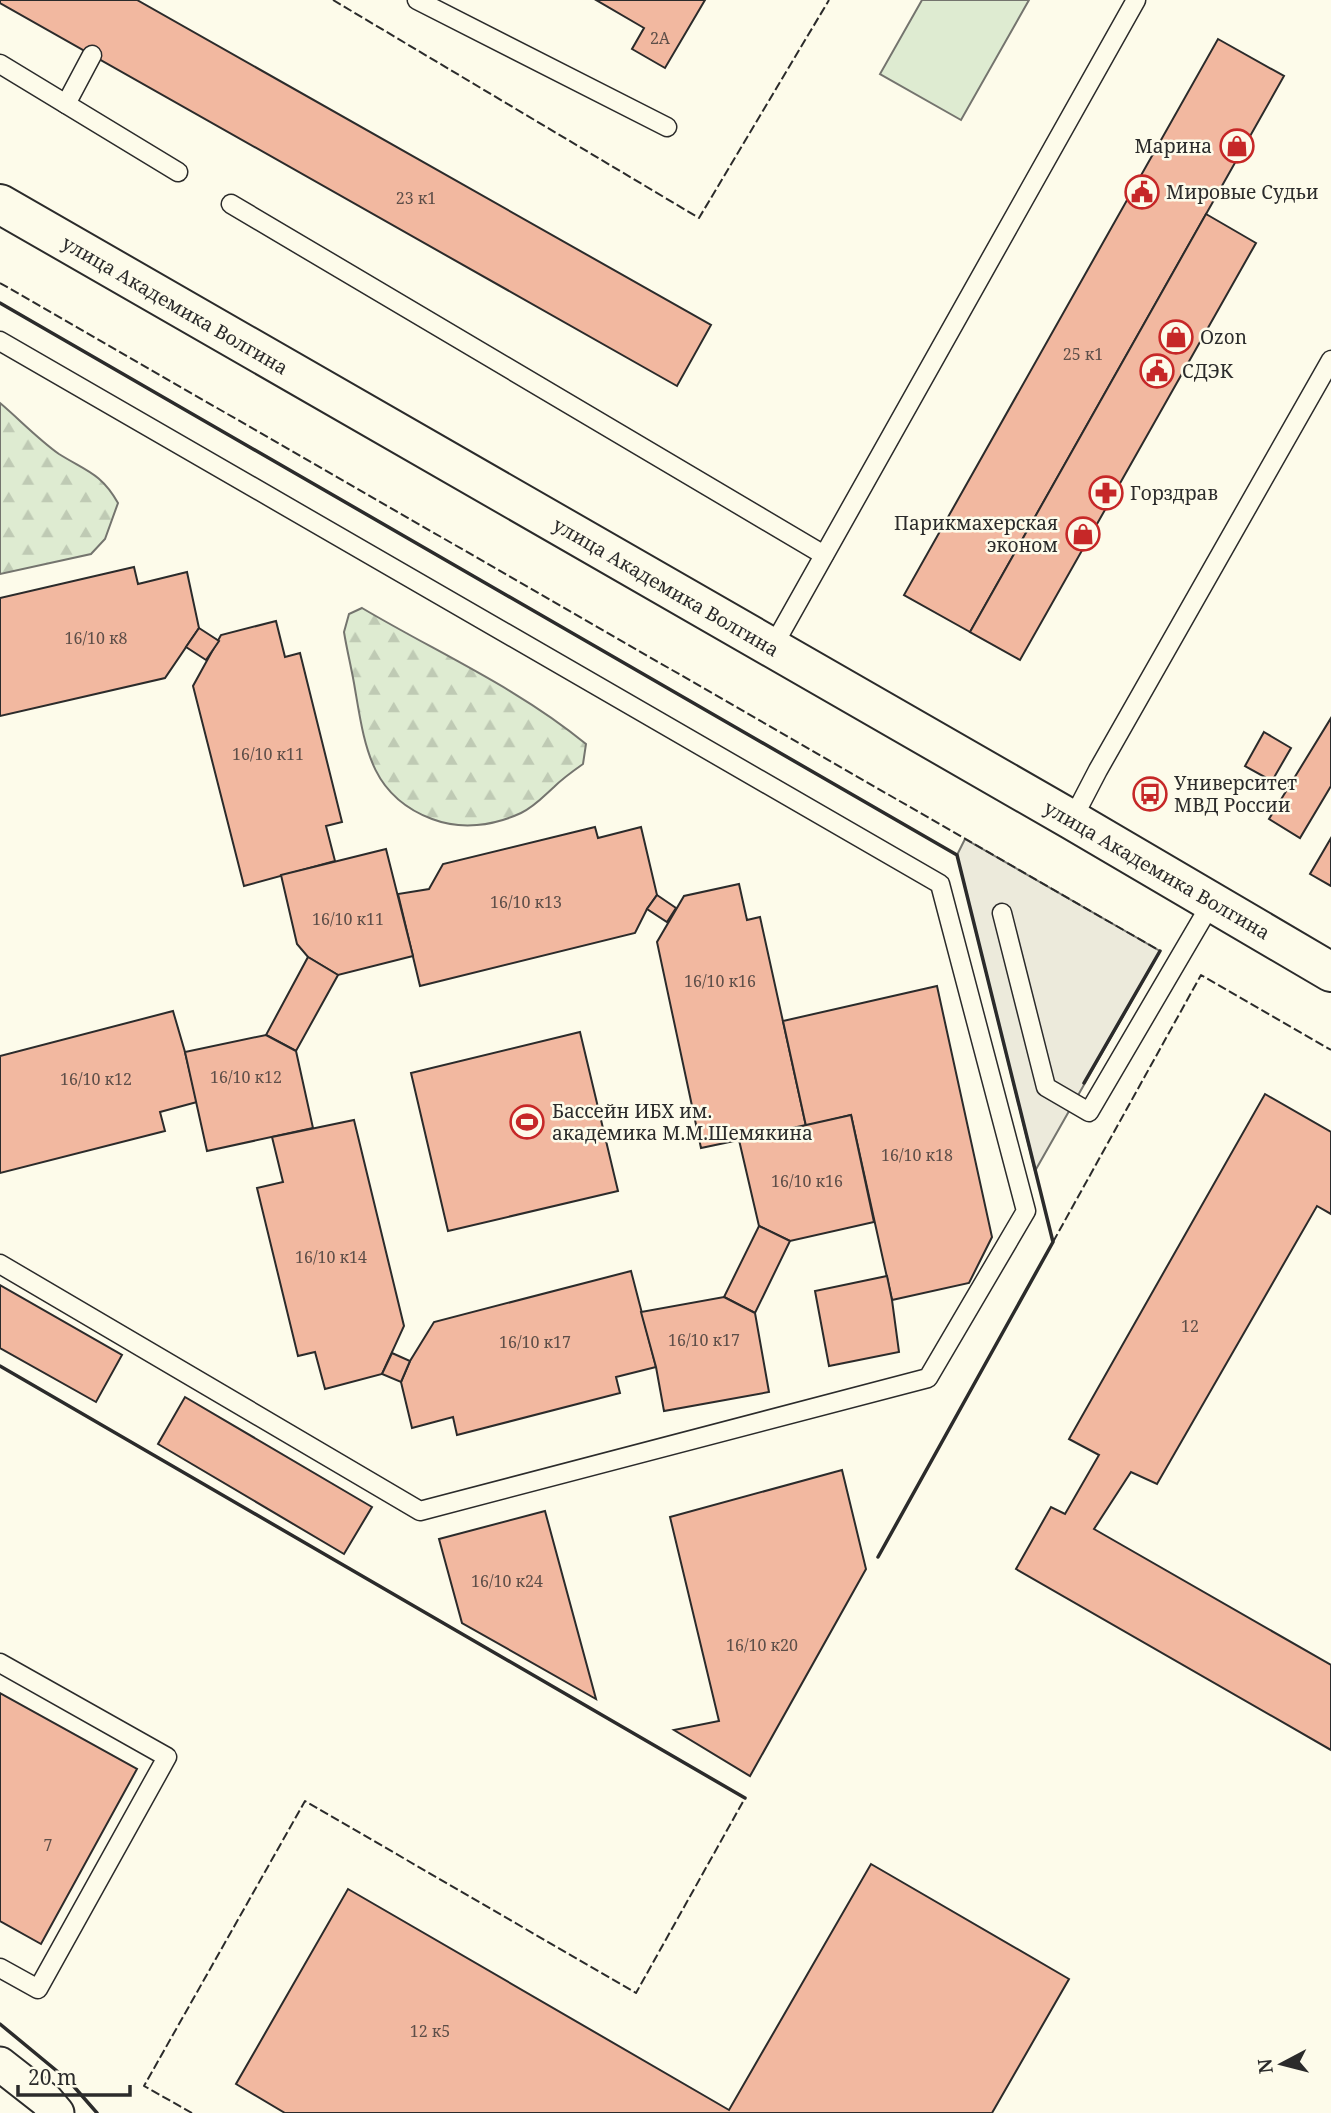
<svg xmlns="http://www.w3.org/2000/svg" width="1331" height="2113" font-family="'Noto Serif',serif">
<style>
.forest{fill:url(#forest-firs);stroke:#74746e;stroke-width:2}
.garden{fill:#deebd1;stroke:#74746e;stroke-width:2}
.parking{fill:#eceadb;stroke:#74746e;stroke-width:2}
.building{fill:#f2b8a0;stroke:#2b2b2b;stroke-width:2}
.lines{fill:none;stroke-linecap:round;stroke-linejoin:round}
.service-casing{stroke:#2b2b2b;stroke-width:21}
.minor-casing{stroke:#2b2b2b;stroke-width:37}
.tertiary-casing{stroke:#2b2b2b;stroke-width:42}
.service{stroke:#fdfbea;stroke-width:18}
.minor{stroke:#fdfbea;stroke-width:33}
.tertiary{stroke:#fdfbea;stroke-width:38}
.fence{stroke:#2b2b2b;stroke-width:2;stroke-dasharray:9 3.5;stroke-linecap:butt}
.wall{stroke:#2b2b2b;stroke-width:3.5}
.labels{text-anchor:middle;stroke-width:5;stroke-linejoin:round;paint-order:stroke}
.number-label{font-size:16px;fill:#5d4e48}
.poi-label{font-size:19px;fill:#2b2b2b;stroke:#fdfbea;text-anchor:start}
.street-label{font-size:19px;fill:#2b2b2b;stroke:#fdfbea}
</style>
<defs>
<pattern id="forest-firs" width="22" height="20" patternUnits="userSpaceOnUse" patternTransform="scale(1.75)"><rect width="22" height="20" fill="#deebd1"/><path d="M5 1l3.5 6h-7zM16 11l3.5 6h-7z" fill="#bfcab4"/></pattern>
</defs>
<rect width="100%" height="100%" fill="#fdfbea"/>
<!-- forest -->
<g class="forest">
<path d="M0,403C19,419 38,439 59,454C86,471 101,473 118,503L105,539L91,554L0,574Z"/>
<path d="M362,608C438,653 518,688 586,744L583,764C573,771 563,778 554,787C543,797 534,807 521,813C493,826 461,830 432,819C371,796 365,748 355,689C352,670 347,651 344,632L349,614Z"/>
</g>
<!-- garden -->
<path class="garden" d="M922,0H1029L961,120L880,74Z"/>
<!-- parking -->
<path class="parking" d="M965,839L1160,951L1035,1171L957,855Z"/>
<!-- building -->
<g class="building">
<path d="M0,0H137L711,325L677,386L0,3Z"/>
<path d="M596,0H705L665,68L632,49L644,28Z"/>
<path d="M1218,39L1284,76L970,632L904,595Z"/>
<path d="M1206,214L1256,243L1020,660L970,632Z"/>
<path d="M134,567L138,584L187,572L199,628L165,678L0,716V598Z"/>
<path d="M276,621L285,657L300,653L342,822L326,826L335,861L244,886L193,686L221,635Z"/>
<path d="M199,628L219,641L206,660L186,647Z"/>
<path d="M1331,718V786L1300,838L1269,819Z"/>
<path d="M1264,732L1291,748L1272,781L1245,766Z"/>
<path d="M595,827L598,838L641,827L657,895L647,909L635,933L420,986L398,894L429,889L443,864Z"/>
<path d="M1331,838V886L1310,874Z"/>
<path d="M386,849L413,956L338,975L308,957L297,944L281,875Z"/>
<path d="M739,884L747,920L760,917L806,1126L701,1148L657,942L684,896Z"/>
<path d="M657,895L676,908L667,922L647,909Z"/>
<path d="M308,957L338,975L296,1051L266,1035Z"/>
<path d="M937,986L992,1237L969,1283L892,1300L851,1115L806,1126L783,1021Z"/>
<path d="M173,1011L185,1052L197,1102L160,1112L165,1131L0,1173V1056Z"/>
<path d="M580,1032L618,1191L448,1231L411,1073Z"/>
<path d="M266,1035L296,1051L313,1128L207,1151L185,1052Z"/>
<path d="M1265,1094L1331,1132V1214L1317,1206L1157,1484L1131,1472L1094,1529L1331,1665V1750L1016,1569L1051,1507L1065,1514L1099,1455L1069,1439Z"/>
<path d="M851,1115L874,1222L790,1241L759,1226L739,1140Z"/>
<path d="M354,1120L404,1326L382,1374L325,1389L315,1352L298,1356L257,1188L283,1182L272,1137Z"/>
<path d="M759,1226L790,1241L755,1313L724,1297Z"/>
<path d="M631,1271L656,1367L616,1377L620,1393L457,1435L453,1417L412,1428L401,1382L410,1361L434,1322Z"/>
<path d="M887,1276L892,1300L899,1352L829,1366L815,1291Z"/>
<path d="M0,1285L122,1355L96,1402L0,1348Z"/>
<path d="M724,1297L755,1313L769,1392L664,1411L656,1367L641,1312Z"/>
<path d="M392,1353L410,1361L401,1382L382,1374Z"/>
<path d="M185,1397L372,1507L344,1554L158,1444Z"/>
<path d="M842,1470L866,1569L750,1776L674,1730L719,1721L670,1517Z"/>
<path d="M545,1511L596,1699L462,1623L439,1539Z"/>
<path d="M0,1693L137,1769L41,1944L0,1921Z"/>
<path d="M871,1864L1069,1979L992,2113H285L236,2084L348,1889L729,2110Z"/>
</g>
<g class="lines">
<defs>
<g id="service">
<path d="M417,0L667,127"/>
<path d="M0,64L178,172"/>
<path d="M66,104L92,55"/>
<path d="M231,204L824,555"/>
<path d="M0,341L940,884L1026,1211L928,1378L420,1511L0,1264"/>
<path d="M772,648L1136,0"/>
<path d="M1072,820L1098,770L1331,360"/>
<path d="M1002,913L1046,1087L1089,1112L1212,902"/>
<path d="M0,1663L167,1757L38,1989L0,1968"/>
</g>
<path id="minor" d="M0,2064L46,2100L57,2113"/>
<path id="tertiary" d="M0,204L1072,820L1331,972"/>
</defs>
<!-- service casing -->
<use href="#service" class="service-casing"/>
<!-- minor casing -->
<use href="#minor" class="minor-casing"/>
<!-- tertiary casing -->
<use href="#tertiary" class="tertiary-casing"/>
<!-- service -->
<use href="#service" class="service"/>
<!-- minor -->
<use href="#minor" class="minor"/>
<!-- tertiary -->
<use href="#tertiary" class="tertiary"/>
<!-- fence -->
<g class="fence">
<path d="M333,0L699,218L829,0"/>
<path d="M0,283L1160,951"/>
<path d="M1053,1242L1201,975L1331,1050"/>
<path d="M192,2113L144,2086L305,1801L636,1993L745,1798"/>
</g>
<!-- wall -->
<g class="wall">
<path d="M0,303L957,855L1053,1242L878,1557"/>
<path d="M1084,1083L1160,951"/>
<path d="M0,1366L745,1798"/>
<path d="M0,2024L69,2081L97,2113"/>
</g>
</g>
<!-- icons -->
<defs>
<symbol id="shop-ring" viewBox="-11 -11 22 22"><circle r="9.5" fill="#fdfbea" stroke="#c62828" stroke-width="1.5"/><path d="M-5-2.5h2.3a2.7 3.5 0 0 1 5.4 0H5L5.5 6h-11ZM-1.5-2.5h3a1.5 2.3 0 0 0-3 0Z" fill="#c62828"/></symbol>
<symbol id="civic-ring" viewBox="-11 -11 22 22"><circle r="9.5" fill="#fdfbea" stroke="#c62828" stroke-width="1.5"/><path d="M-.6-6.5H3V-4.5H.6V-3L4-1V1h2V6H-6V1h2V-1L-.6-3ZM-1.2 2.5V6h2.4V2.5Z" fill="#c62828"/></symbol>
<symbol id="pharmacy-ring" viewBox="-11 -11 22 22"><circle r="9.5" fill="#fdfbea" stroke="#c62828" stroke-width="1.5"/><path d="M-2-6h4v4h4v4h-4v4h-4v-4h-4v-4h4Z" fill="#c62828"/></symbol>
<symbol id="bus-ring" viewBox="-11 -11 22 22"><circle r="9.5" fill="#fdfbea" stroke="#c62828" stroke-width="1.5"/><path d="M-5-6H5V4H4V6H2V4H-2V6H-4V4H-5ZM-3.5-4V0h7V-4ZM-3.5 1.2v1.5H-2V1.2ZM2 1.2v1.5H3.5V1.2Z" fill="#c62828"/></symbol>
<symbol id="stadium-ring" viewBox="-11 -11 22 22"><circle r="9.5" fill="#fdfbea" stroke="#c62828" stroke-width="1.5"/><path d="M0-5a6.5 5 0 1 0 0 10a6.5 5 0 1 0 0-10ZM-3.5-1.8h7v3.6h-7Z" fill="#c62828"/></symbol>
</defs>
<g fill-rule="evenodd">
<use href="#shop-ring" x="1218" y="127" width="38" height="38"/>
<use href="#civic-ring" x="1123" y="173" width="38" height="38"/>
<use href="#shop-ring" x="1157" y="318" width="38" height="38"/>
<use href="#civic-ring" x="1138" y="352" width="38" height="38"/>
<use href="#pharmacy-ring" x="1087" y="474" width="38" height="38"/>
<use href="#shop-ring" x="1064" y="515" width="38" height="38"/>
<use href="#bus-ring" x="1131" y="775" width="38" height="38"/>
<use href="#stadium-ring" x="508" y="1103" width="38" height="38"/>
</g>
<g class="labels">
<!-- number labels -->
<g class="number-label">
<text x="660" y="44">2А</text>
<text x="416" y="204">23 к1</text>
<text x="1083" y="360">25 к1</text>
<text x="96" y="644">16/10 к8</text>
<text x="268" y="760">16/10 к11</text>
<text x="526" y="908">16/10 к13</text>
<text x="348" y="925">16/10 к11</text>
<text x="720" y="987">16/10 к16</text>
<text x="246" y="1083">16/10 к12</text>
<text x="96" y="1085">16/10 к12</text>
<text x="917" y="1161">16/10 к18</text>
<text x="807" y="1187">16/10 к16</text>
<text x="331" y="1263">16/10 к14</text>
<text x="1190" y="1332">12</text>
<text x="704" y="1346">16/10 к17</text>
<text x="535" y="1348">16/10 к17</text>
<text x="507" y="1587">16/10 к24</text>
<text x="762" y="1651">16/10 к20</text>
<text x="48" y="1851">7</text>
<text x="430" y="2037">12 к5</text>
</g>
<!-- poi labels -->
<g class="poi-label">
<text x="1212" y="153" text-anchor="end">Марина</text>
<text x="1166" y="199">Мировые Судьи</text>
<text x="1200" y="344">Ozon</text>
<text x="1182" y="378">СДЭК</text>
<text x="1130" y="500">Горздрав</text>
<text x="1058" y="530" text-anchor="end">Парикмахерская<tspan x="1058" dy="22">эконом</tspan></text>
<text x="1174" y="790">Университет<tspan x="1174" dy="22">МВД России</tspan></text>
<text x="552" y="1118">Бассейн ИБХ им.<tspan x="552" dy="22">академика М.М.Шемякина</tspan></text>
</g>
<!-- street labels -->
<g class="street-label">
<text transform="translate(175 305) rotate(30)" y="7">улица Академика Волгина</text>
<text transform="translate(666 587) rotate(30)" y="7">улица Академика Волгина</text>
<text transform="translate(1157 870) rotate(30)" y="7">улица Академика Волгина</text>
</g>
</g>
<!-- north arrow -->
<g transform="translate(1282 2064) rotate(263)" stroke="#fdfbea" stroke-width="5" paint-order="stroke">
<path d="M0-5L12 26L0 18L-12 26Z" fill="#2b2b2b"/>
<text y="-10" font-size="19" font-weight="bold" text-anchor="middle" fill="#2b2b2b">N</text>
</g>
<!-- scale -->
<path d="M18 2085v10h112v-10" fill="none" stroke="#2b2b2b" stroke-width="3.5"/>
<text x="28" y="2085" font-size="21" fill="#2b2b2b" stroke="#fdfbea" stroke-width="5" paint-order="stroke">20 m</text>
</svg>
